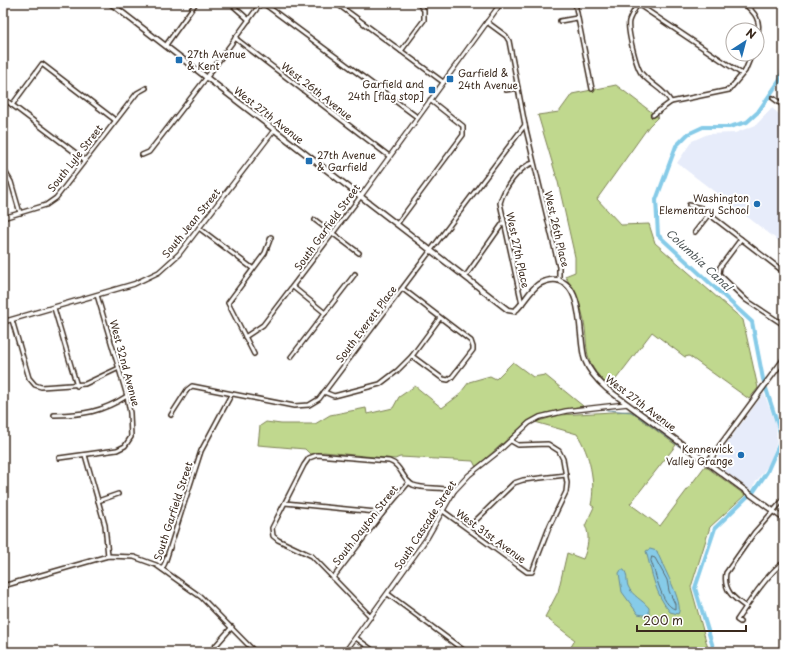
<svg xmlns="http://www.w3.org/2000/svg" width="787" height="655" font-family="'Playpen Sans',sans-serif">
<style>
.built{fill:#e7ecfa}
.green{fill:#c0d88e;stroke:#7e8156}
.water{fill:#86cbe8;stroke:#688b97}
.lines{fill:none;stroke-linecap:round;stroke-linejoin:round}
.shore{stroke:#596a6f;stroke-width:1}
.stream{stroke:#688b97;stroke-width:1}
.canal{stroke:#86cbe8;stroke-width:4}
.minor-casing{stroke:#3b2a1e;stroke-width:6}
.tertiary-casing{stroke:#3b2a1e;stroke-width:6}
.secondary-casing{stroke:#3b2a1e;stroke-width:7}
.minor{stroke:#fff;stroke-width:3}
.tertiary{stroke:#fff;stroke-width:3.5}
.secondary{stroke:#fff;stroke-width:4}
.poi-dot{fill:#1f6fb2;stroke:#fff;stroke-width:1.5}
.labels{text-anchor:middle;stroke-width:4;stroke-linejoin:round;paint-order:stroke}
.poi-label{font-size:10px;fill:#3b2a1e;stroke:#fff;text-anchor:start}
.street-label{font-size:10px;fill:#3b2a1e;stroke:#fff}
.water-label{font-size:11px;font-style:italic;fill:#525a5b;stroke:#fff}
</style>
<rect width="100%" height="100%" fill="#fff"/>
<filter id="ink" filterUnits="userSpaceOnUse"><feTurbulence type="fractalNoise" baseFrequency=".025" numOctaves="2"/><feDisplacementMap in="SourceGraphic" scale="8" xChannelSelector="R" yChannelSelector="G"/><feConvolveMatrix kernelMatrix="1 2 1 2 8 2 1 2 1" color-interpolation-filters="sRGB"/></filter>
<g filter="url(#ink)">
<!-- built -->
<g class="built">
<path d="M772,108L784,118V245L677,163L692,141L708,134L735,133L756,125Z"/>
<path d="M764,393L776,425L777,442L769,464L750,490L721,468L717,461L719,454Z"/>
</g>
<!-- green -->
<g class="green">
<path d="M616,85L658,117L649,126L597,199L621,225L649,224L655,243L743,320L758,388L749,399L689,356L685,357L652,332L610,387C578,359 591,346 582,312C578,298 572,287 565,276L575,272V257L558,182L538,115L559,112L572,94Z"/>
<path d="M513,362L533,377L545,375L583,406L546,413L528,421L476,467L473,461L400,457L395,459L324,452L310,454L305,449L258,445L260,426L266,422L281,424H315L330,415L366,408L367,414L393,408L399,397L415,386L442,408L458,396L469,382L490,376L496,379Z"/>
<path d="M630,411L676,445L630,504L660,526L705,466L745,495L710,527L691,587L709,652H568L575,640L545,617L558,592L567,553L583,559C587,550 591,535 585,526L594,507L591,505C596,482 590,454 577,434L535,422L560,415Z"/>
</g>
<!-- water -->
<g class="water">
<path d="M650,549L657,551C661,564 685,604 678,614L670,612C655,594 652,573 646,551Z"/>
<path d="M621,570H624C628,575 626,580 628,586C632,596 643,600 649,608V616L638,614L622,592L619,573Z"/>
</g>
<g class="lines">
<!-- shore -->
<path class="shore" d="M652,557L655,558L667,580L669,591L675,604V609C661,605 656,573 651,561Z"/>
<!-- stream -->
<path class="stream" d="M607,410L632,412L687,452"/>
<!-- canal -->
<g class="canal">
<path d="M754,491L767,472L782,438L763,379L752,322L658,235L656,200L676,146L688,134L703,127H729L747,122L758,112L780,80L784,65"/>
<path d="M713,652V647L695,588L715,528L747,497"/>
</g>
<defs>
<g id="minor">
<path d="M230,3L249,20"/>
<path d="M263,3L417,117"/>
<path d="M336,3L443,82"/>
<path d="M575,3L592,89"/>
<path d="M636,3L742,74"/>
<path d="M743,3C755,12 762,21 757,37"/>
<path d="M638,4C635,9 631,15 629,21C627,29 636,68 642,74C651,85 664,89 671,102"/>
<path d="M560,21L577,18"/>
<path d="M487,22L506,36L509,41L525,125L559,267V281"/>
<path d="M235,38L389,156"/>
<path d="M166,45L196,3"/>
<path d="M401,51L424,20V10L418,3"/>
<path d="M506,90L518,88"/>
<path d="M3,98L85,160"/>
<path d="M773,98L784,106"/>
<path d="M12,105L42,64L115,120"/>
<path d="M653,115L671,102L729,90L745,71L752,54"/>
<path d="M142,155L149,152L207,77L261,3"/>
<path d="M3,168L11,182L20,213"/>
<path d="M689,205L701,208L784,272"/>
<path d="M3,218L46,205L56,198L137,93L146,88"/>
<path d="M315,220L359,253"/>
<path d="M397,224L463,135V126L430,100"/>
<path d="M199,228L252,268"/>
<path d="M695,232L709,214"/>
<path d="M741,239L720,267L719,274L746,300L784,325"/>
<path d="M465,277L503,223"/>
<path d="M293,287L325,313"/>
<path d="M403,289L471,341L473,347V350L452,377L448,380L443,379L412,356"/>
<path d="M522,304L500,203C504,188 519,167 533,163"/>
<path d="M54,308L77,386"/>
<path d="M12,320L29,378L35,385L41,387L85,384L119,368"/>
<path d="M245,337L263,325L361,196"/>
<path d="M254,354L228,303L265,253L271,237"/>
<path d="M291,357L355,274"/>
<path d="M324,392L334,396L380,384L397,371L412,356L440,318"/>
<path d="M54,415C83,415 102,412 127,396"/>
<path d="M171,415L187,390L192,386L294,406L309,405L319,399L525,125"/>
<path d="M85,455L105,525L108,556"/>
<path d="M59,458L117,450L125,446L131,437L130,413L127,396L97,295"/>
<path d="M98,501L118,494"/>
<path d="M285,503L376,512L382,514"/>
<path d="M443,511L527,572H532L550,525L566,492L567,483L563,459L559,451L548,444L518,445L511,441"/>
<path d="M468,528L514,483L523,480L566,475"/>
<path d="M162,569L165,563L201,451L231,395"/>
<path d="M333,578L382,514L409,482"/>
<path d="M3,586L108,556L134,557L156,565L201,597L255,652"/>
<path d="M388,594L466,652"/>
<path d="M746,607C733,598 723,590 726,573L754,533L784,499"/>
<path d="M371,617L312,556L278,540L273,536L272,528L304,465L309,458L317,455L389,461C402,465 402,480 413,485C426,490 441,486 454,491"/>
<path d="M740,622L737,620C746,607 771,568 784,563"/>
<path d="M356,638L375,652"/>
<path d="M210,652L232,627"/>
</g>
<g id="tertiary">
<path d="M361,196L501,3"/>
<path d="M3,322L134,284L159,272L179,254L275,129"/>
<path d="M3,641L6,652"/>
<path d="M345,652L427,538L454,491L469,475L498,452L529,423L540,417L566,411L627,404"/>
</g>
<g id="secondary">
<path d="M110,3L508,310L514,311L517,309C525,301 530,290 539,284C545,281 551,279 557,280C585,285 578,341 585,360C589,371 598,381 607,389L784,519"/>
<path d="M708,462L784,359"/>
</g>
</defs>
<!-- minor casing -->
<use href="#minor" class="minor-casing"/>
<!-- tertiary casing -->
<use href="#tertiary" class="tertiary-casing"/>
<!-- secondary casing -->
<use href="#secondary" class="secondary-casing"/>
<!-- minor -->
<use href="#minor" class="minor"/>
<!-- tertiary -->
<use href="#tertiary" class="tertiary"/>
<!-- secondary -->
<use href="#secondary" class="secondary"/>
</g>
</g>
<!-- markers -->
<g class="poi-dot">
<rect x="175" y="56" width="8" height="8" rx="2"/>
<rect x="446" y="75" width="8" height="8" rx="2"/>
<rect x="428" y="86" width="8" height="8" rx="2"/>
<rect x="305" y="157" width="8" height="8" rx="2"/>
<circle cx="757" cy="204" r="4"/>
<circle cx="741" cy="455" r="4"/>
</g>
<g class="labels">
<!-- poi labels -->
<g class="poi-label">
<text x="187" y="58">27th Avenue<tspan x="187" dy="12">&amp; Kent</tspan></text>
<text x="458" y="77">Garfield &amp;<tspan x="458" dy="12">24th Avenue</tspan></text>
<text x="424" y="88" text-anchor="end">Garfield and<tspan x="424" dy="12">24th [flag stop]</tspan></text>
<text x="317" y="159">27th Avenue<tspan x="317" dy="12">&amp; Garfield</tspan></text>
<text x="749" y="202" text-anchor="end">Washington<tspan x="749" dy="12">Elementary School</tspan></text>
<text x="733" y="453" text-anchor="end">Kennewick<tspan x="733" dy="12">Valley Grange</tspan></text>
</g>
<!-- street labels -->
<g class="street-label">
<text transform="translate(317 91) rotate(38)" y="4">West 26th Avenue</text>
<text transform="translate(269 115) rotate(38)" y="4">West 27th Avenue</text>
<text transform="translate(75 158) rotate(-52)" y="4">South Lyle Street</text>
<text transform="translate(191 223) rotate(-51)" y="4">South Jean Street</text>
<text transform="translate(327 227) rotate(-54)" y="4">South Garfield Street</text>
<text transform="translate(557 229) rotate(77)" y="4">West 26th Place</text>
<text transform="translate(518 250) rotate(78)" y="4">West 27th Place</text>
<text transform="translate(366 324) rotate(-53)" y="4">South Everett Place</text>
<text transform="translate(125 363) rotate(75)" y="4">West 32nd Avenue</text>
<text transform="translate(641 403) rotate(37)" y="4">West 27th Avenue</text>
<text transform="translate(173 511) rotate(-72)" y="4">South Garfield Street</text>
<text transform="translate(365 525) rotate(-52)" y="4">South Dayton Street</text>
<text transform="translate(425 525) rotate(-57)" y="4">South Cascade Street</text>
<text transform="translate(491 536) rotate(36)" y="4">West 31st Avenue</text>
</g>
<!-- water labels -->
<g class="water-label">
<text transform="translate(699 260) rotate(43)" y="4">Columbia Canal</text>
</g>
</g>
<!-- margin -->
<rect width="787" height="655" fill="none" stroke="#fff" stroke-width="16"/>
<rect x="8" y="8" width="771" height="639" fill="none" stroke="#3b2a1e" stroke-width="1.5" filter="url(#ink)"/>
<!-- north arrow -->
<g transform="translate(745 42) rotate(36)"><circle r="19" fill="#ffffff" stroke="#b1aaa5"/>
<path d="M0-3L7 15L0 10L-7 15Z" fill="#1f6fb2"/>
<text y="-6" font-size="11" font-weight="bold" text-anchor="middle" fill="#3b2a1e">N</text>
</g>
<!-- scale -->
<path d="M637 625v6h109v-6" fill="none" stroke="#3b2a1e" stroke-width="2"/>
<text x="643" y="625" font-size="12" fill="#3b2a1e" stroke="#ffffff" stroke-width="3" paint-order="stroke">200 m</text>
</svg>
